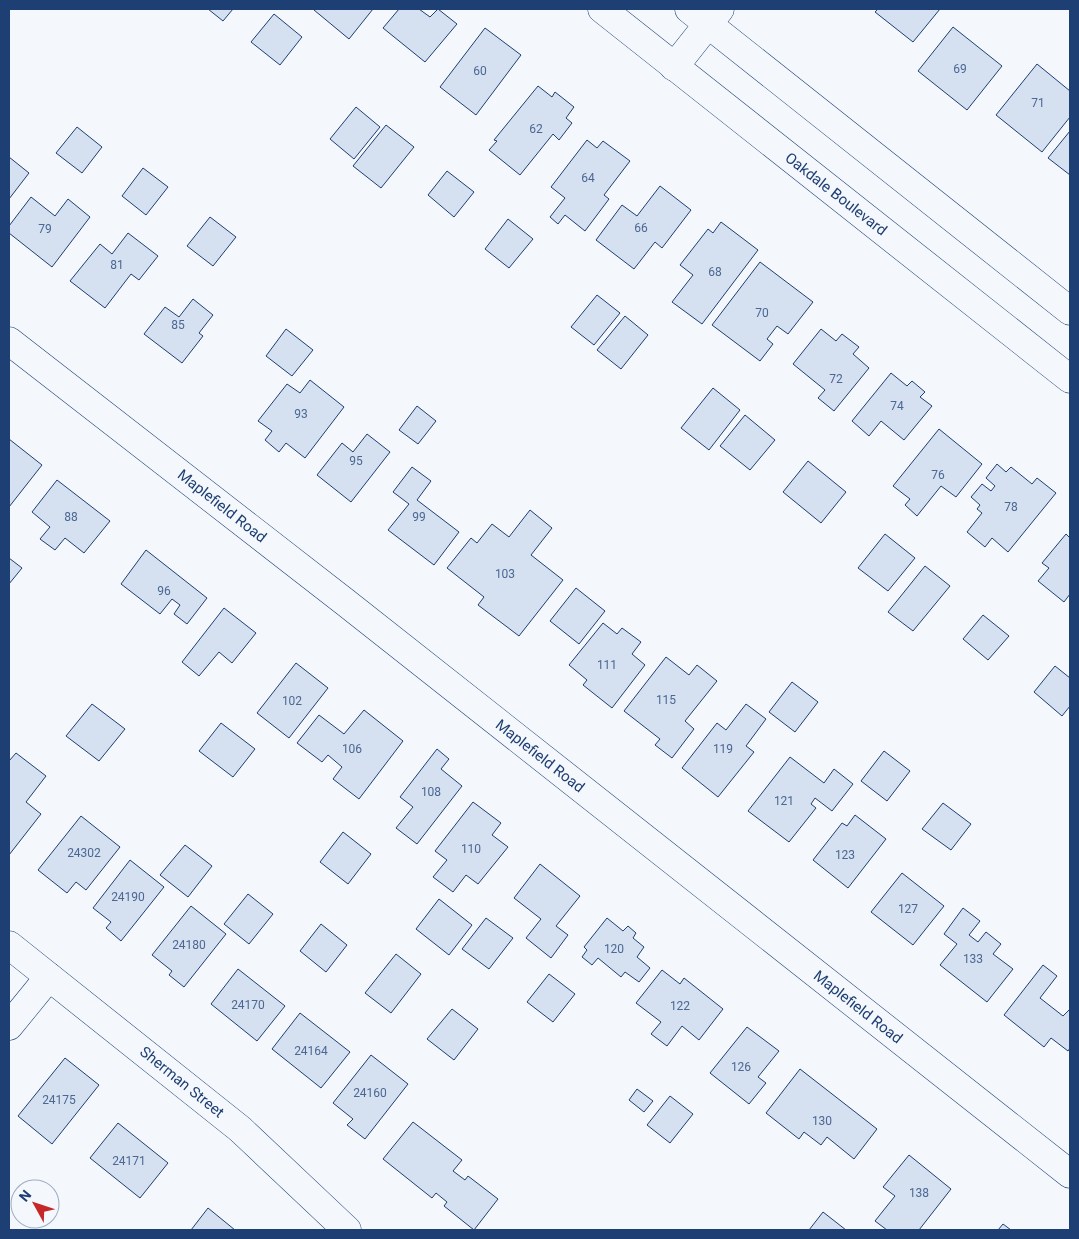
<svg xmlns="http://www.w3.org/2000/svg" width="1079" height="1239" font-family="Roboto,sans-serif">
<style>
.building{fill:#d5e0f0;stroke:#1d3f73}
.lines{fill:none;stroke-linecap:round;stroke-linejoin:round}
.street-casing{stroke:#1d3f73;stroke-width:29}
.street{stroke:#f4f7fb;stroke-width:28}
.labels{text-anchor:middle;stroke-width:4;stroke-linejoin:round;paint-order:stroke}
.number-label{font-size:12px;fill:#4b6792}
.street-label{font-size:15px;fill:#1d3f73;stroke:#f4f7fb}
</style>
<rect width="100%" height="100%" fill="#f4f7fb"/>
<!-- building -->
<g class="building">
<path d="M208,9H233L223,21Z"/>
<path d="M315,9H373L349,39L314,10Z"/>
<path d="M399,9H419L430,17L438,9L457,24L425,62L383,28Z"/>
<path d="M878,9H940L913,42L875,12Z"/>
<path d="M274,14L302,37L280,65L251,42Z"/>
<path d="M953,27L1002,66L967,110L918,71Z"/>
<path d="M485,28L521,55L476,115L440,87Z"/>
<path d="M1037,64L1070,91V117L1042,152L996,115Z"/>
<path d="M538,86L552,97L555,92L574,107L566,118L572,123L559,140L553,134L520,175L489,150L497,141L494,140Z"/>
<path d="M356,107L380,127L354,159L330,139Z"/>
<path d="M386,125L414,147L381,188L353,166Z"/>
<path d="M77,127L102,147L82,173L56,153Z"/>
<path d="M1070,131V175L1048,158Z"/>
<path d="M587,140L597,148L603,141L630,161L604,195L609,199L585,231L565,215L558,224L550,217L565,198L551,187Z"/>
<path d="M9,157L29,173L9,199Z"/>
<path d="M143,168L168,187L146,215L122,196Z"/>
<path d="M447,171L474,192L454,217L428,195Z"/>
<path d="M660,186L691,210L662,248L655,242L634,269L596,240L622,205L637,216Z"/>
<path d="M31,197L55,216L68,199L90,217L52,267L9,233V226Z"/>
<path d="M210,217L236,237L213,266L187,246Z"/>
<path d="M508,219L533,239L509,268L485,249Z"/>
<path d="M721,222L758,250L702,324L672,302L693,275L680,265L708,229L713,233Z"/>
<path d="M128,233L158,256L139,280L131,274L105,308L70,281L100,244L112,254Z"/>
<path d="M760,262L813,302L788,334L777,326L767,339L773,344L760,361L712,325Z"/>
<path d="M597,295L620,313L594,345L571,327Z"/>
<path d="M193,299L213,315L199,333L203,336L182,363L144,334L165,307L179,317Z"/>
<path d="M625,316L648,335L621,369L597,350Z"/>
<path d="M286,329L313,350L292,376L266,356Z"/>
<path d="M821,329L836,341L842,334L859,347L853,354L869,368L834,411L818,398L825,390L793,364Z"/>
<path d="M891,373L907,386L912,381L925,392L920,397L932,406L904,440L881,421L869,436L852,421Z"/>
<path d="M310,380L344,407L305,458L286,443L279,452L265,440L272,431L258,421L287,384L300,393Z"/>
<path d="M713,388L740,410L709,450L681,428Z"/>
<path d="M417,406L436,421L418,444L399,430Z"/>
<path d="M745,415L775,440L750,470L720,446Z"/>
<path d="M939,429L982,464L956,497L941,486L917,516L905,505L910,499L893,486Z"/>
<path d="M367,434L390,452L351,502L317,475L342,443L353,452Z"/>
<path d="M9,439L42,465L9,507Z"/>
<path d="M808,461L846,492L821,523L783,492Z"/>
<path d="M997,464L1006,472L1011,467L1032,484L1037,478L1056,493L1008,552L992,538L985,547L967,532L982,513L977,509L980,505L971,497L982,484L991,491L995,486L986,478Z"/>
<path d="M412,467L431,481L417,500L459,532L434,565L388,530L409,504L393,492Z"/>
<path d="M57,480L110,521L84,553L65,538L55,550L40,539L50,527L32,512Z"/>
<path d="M530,510L552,528L531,555L563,580L519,636L478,605L484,597L447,568L471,538L477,543L492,524L509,537Z"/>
<path d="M885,534L915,558L888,591L858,568Z"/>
<path d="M1066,534L1070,538V594L1064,602L1038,581L1049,568L1042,563Z"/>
<path d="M146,550L207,598L187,624L174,614L180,605L172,599L160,614L121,584Z"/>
<path d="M9,558L22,568L9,584Z"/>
<path d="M925,566L950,586L913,631L888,612Z"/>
<path d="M576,588L605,611L579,644L550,621Z"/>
<path d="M224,608L256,633L232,663L219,652L199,676L182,662Z"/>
<path d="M983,615L1009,636L988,660L963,639Z"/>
<path d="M603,623L617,634L622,628L641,642L632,654L645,665L612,708L583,685L587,680L569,665Z"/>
<path d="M666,657L689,675L697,665L717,681L685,721L694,729L672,758L655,745L660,739L624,711Z"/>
<path d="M296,663L328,688L289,738L257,713Z"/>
<path d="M1055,666L1070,678V706L1062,716L1034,692Z"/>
<path d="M792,682L818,702L795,732L769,712Z"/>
<path d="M92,704L125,729L99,761L66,736Z"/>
<path d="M746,704L766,719L746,746L754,752L718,797L682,768L717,723L726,730Z"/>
<path d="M364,710L403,741L359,799L333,779L342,767L328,755L322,762L297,743L319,715L344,734Z"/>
<path d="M221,723L255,749L233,777L199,751Z"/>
<path d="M437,749L449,759L441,769L462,786L417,844L396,828L413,807L400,797Z"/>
<path d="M884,751L910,771L887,801L861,781Z"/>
<path d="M16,753L46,776L26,802L41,814L9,855V761Z"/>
<path d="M790,757L824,783L834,769L853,784L832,811L815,798L811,804L816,808L789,842L748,811Z"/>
<path d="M473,802L501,823L492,835L508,847L478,884L466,875L453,892L433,877L447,860L435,851Z"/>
<path d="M943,803L971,824L951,850L922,829Z"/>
<path d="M855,815L886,839L848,888L813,860L842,823L847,826Z"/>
<path d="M81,816L120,847L86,890L76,882L67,893L38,870Z"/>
<path d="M343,832L371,854L348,884L320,862Z"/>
<path d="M185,845L212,866L188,897L160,875Z"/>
<path d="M130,860L164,887L121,941L106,928L111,922L93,908Z"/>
<path d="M540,864L580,896L556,926L568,935L551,958L526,938L541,919L514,898Z"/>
<path d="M902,873L944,906L913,945L871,912Z"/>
<path d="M248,894L273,914L249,944L224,924Z"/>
<path d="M439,899L472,925L449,955L416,929Z"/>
<path d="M191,906L226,934L184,987L169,975L172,971L152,955Z"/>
<path d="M963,908L980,921L969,935L978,942L986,932L1001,944L993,954L1013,969L987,1002L940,965L957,944L944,934Z"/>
<path d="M486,918L513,938L489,969L462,949Z"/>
<path d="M607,918L623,931L628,926L636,933L633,938L644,947L637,957L650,968L639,982L625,972L621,977L598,958L592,965L582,957L587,950L584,947Z"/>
<path d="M321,924L347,945L326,972L300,951Z"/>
<path d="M396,954L421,974L391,1013L365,993Z"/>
<path d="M1043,965L1057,976L1040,998L1063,1016L1070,1009V1048L1068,1051L1051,1038L1044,1047L1004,1015Z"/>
<path d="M238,969L285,1006L257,1041L211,1004Z"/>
<path d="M662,970L680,984L684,978L723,1009L699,1040L682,1026L667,1046L651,1034L661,1022L636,1003Z"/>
<path d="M549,974L575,994L553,1022L527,1002Z"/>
<path d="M452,1009L478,1029L454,1060L427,1039Z"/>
<path d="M300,1013L350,1052L321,1088L272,1049Z"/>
<path d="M747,1027L779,1051L758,1077L766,1083L749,1104L710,1073Z"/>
<path d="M371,1055L408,1084L365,1139L347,1125L353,1119L333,1103Z"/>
<path d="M65,1058L99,1085L52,1144L18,1116Z"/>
<path d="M800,1069L877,1129L854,1159L827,1137L821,1145L804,1132L799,1139L766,1113Z"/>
<path d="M637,1089L653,1101L644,1112L629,1100Z"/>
<path d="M670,1096L693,1114L670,1143L647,1125Z"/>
<path d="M413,1122L462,1160L453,1171L465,1180L468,1176L498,1199L474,1230L444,1206L447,1202L436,1193L432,1198L383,1159Z"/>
<path d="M118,1123L168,1163L140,1198L90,1158Z"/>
<path d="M909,1155L951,1189L919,1230H887L875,1221L895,1196L883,1187Z"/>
<path d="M208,1208L235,1230H191Z"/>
<path d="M823,1212L846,1230H809Z"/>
<path d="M1003,1224L1011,1230H998Z"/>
</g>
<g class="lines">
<defs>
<g id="street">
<path d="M602,9L1070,379"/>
<path d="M689,9L1070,311"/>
<path d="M674,67L720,9"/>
<path d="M9,341L345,602L1070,1174"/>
<path d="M9,945L240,1129L347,1230"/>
<path d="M9,1026L49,977"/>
</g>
</defs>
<!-- street casing -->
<use href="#street" class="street-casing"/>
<!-- street -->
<use href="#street" class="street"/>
</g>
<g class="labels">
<!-- number labels -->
<g class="number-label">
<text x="960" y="73">69</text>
<text x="480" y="75">60</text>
<text x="1038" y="107">71</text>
<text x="536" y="133">62</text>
<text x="588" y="182">64</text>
<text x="641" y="232">66</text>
<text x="45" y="233">79</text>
<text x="117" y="269">81</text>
<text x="715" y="276">68</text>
<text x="762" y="317">70</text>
<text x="178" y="329">85</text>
<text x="836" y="383">72</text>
<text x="897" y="410">74</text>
<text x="301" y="418">93</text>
<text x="356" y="465">95</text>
<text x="938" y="479">76</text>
<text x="1011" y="511">78</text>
<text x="71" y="521">88</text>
<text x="419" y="521">99</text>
<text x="505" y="578">103</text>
<text x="164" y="595">96</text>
<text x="607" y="669">111</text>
<text x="666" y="704">115</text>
<text x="292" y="705">102</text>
<text x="352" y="753">106</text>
<text x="723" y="753">119</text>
<text x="431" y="796">108</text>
<text x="784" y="805">121</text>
<text x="471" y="853">110</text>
<text x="84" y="857">24302</text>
<text x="845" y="859">123</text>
<text x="128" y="901">24190</text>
<text x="908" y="913">127</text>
<text x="189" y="949">24180</text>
<text x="614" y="953">120</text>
<text x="973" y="963">133</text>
<text x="248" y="1009">24170</text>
<text x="680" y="1010">122</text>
<text x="311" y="1055">24164</text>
<text x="741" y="1071">126</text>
<text x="370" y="1097">24160</text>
<text x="59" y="1104">24175</text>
<text x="822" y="1125">130</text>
<text x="129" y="1165">24171</text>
<text x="919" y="1197">138</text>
</g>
<!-- street labels -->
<g class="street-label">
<text transform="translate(836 194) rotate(38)" y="5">Oakdale Boulevard</text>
<text transform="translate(222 506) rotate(38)" y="5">Maplefield Road</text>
<text transform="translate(540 756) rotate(38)" y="5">Maplefield Road</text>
<text transform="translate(858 1007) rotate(38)" y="5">Maplefield Road</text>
<text transform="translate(182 1082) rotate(39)" y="5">Sherman Street</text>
</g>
</g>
<!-- border -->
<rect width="1079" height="1239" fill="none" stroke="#1d3f73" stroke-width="20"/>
<!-- north arrow -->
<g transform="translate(35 1204) rotate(310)"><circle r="24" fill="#f4f7fb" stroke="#9eadc5"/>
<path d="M0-4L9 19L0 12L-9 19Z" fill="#c62828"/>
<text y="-8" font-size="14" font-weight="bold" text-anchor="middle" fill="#1d3f73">N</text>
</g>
</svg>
